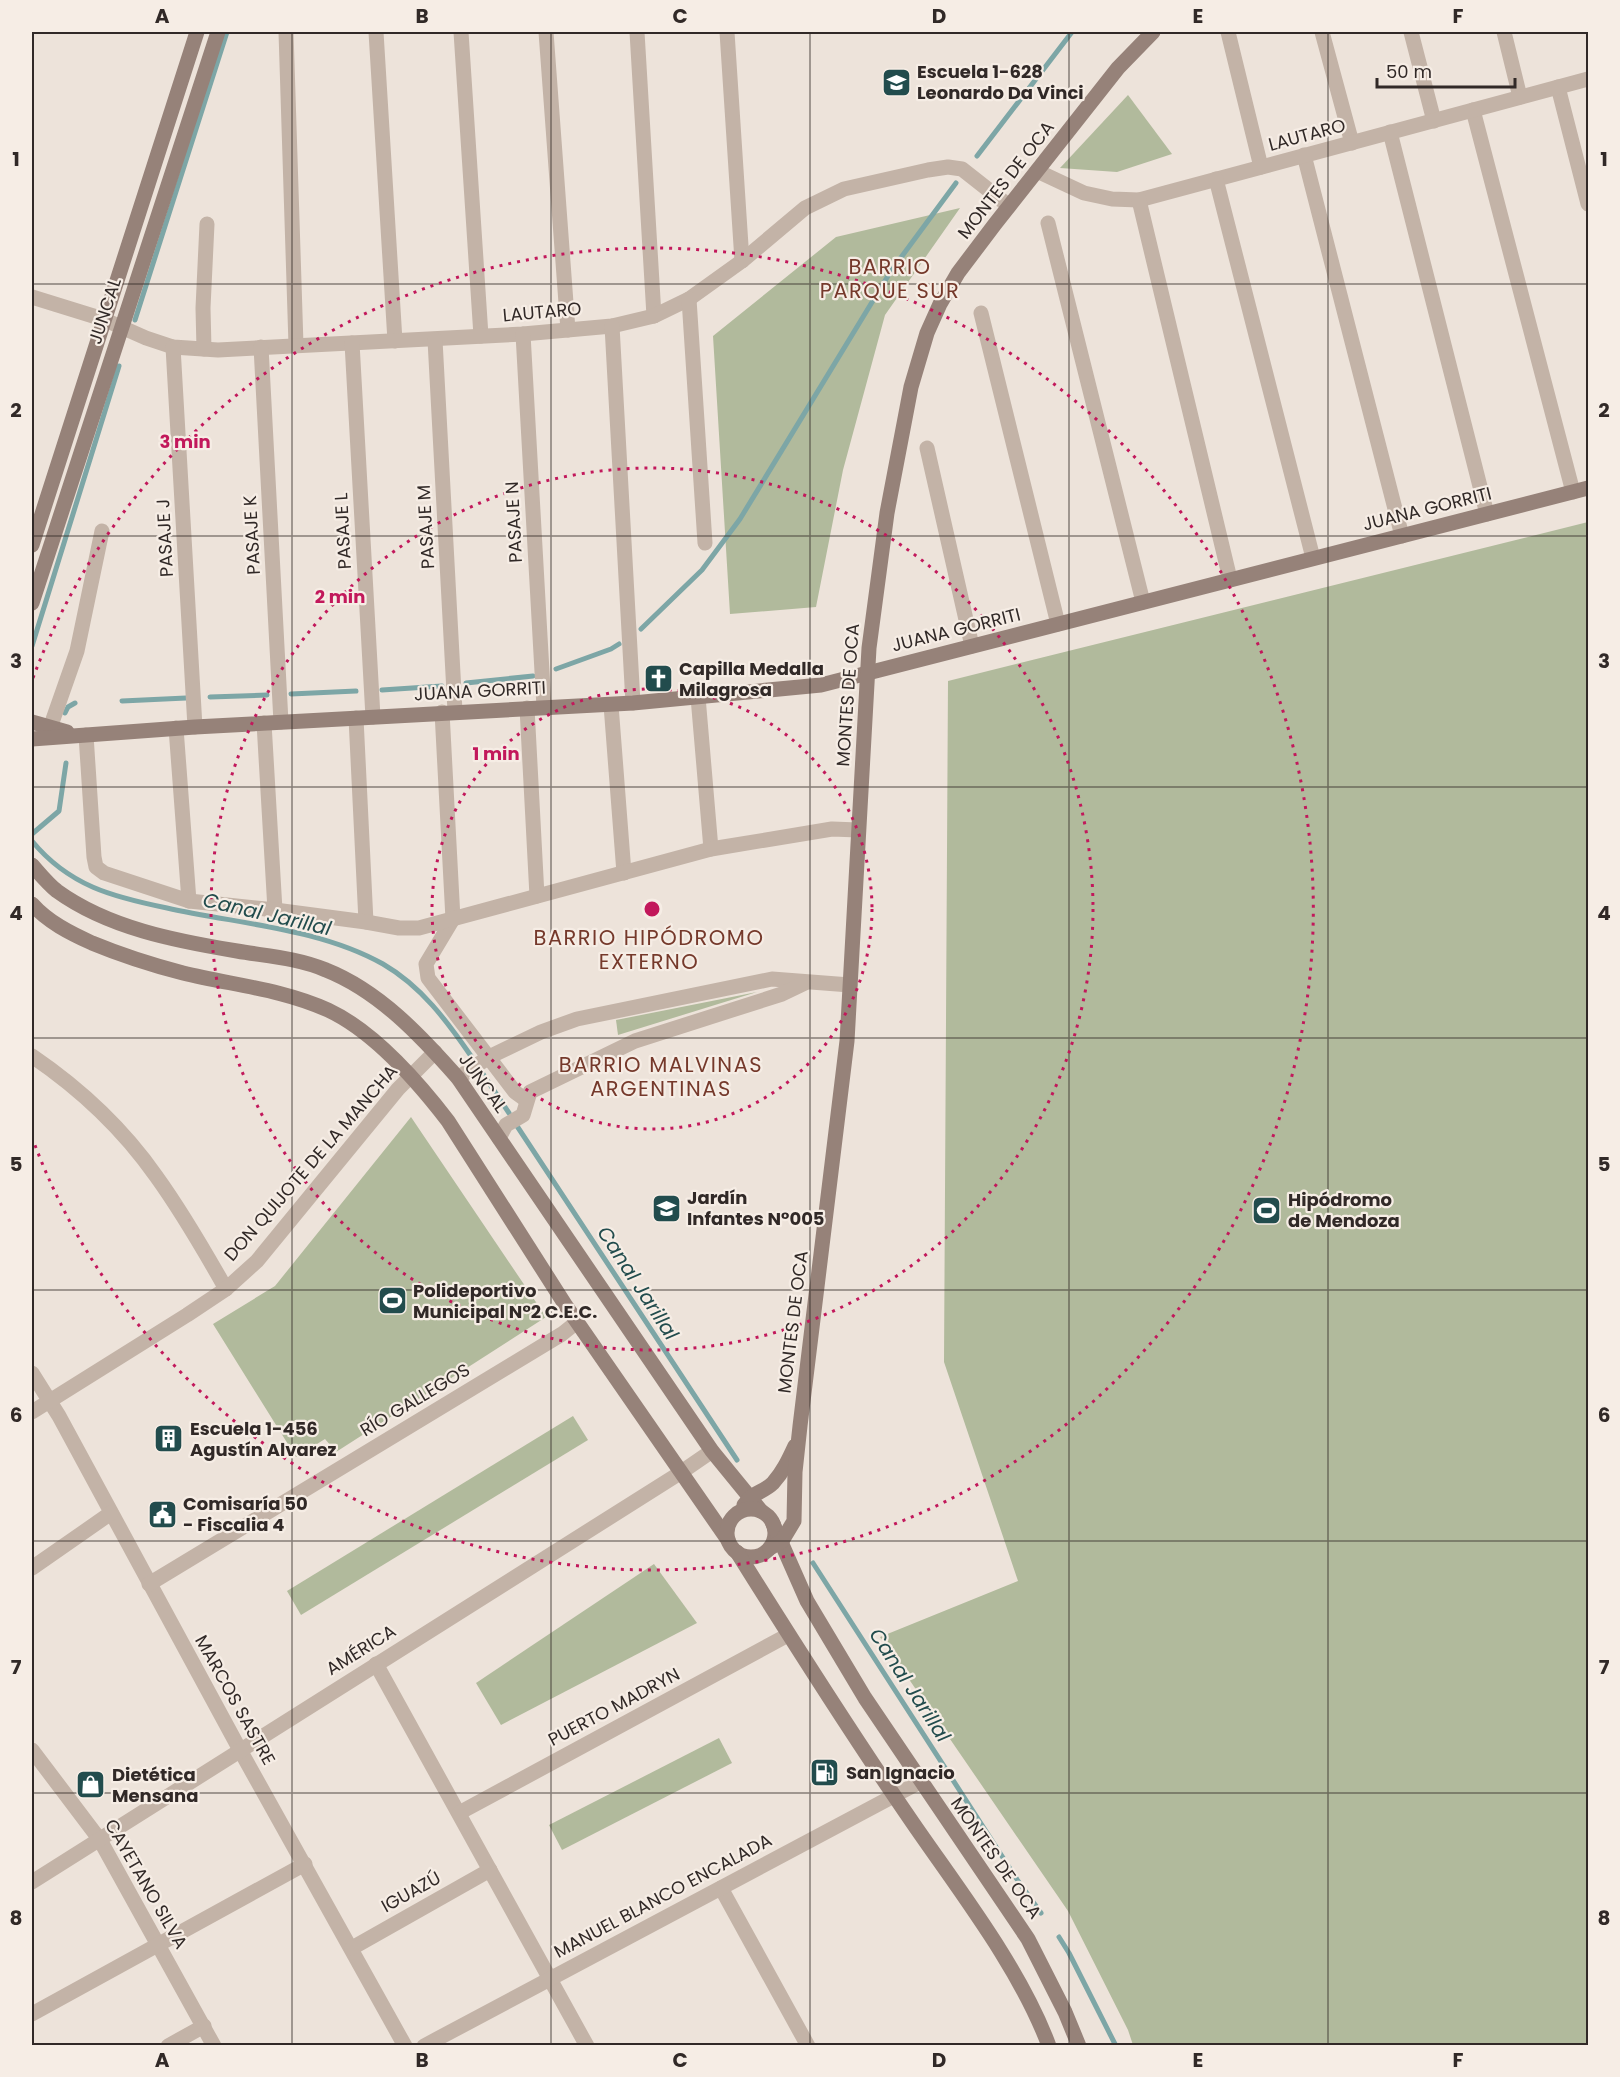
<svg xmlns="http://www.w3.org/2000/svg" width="1620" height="2077" font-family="Poppins,sans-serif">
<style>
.green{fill:#b1ba9c}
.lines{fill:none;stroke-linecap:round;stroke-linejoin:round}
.stream{stroke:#7da6a6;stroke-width:5}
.street{stroke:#c3b3a7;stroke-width:15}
.secondary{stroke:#968279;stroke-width:15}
.grid{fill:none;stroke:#312927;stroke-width:1.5;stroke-opacity:0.55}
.ring{fill:none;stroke:#c2185b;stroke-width:3;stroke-dasharray:3 6}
.labels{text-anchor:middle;stroke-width:4.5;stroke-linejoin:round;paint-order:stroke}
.poi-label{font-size:18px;font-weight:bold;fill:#312927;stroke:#f6ede5;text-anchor:start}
.street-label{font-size:18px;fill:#312927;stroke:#f6ede5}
.water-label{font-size:20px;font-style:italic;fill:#224c4d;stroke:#f6ede5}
.quarter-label{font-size:21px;letter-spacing:1.5px;fill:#75392b;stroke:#f6ede5}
.centre{fill:#c2185b;stroke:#f6ede5;stroke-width:3}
.ring-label{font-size:18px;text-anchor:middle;font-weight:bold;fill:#c2185b;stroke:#f6ede5;stroke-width:4.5;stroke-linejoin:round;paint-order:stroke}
.neatline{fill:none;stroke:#312927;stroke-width:2}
.grid-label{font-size:20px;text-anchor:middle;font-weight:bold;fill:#312927}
</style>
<rect width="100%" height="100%" fill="#ede3da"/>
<!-- green -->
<g class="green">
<path d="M1128,95L1172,154L1117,172L1060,168Z"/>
<path d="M960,208L885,315L843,470L816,607L730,614L713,336L836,237Z"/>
<path d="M1588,522V2045H1133L1128,2030L1068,1911L880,1637L1018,1581L944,1362L948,681Z"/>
<path d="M757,992L618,1035L616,1020Z"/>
<path d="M411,1117L546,1317L336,1452L325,1439L296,1457L213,1324L275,1286Z"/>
<path d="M573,1416L588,1440L301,1615L287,1591Z"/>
<path d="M654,1564L697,1623L501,1725L476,1683Z"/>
<path d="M719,1738L732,1763L562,1850L549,1825Z"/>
</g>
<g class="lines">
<!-- stream -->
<g class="stream">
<path d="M977,156L1072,32"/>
<path d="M135,320L227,32"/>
<path d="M641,629L702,570L740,519L891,271L956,183"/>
<path d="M32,646L119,366"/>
<path d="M556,669L611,649L619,644"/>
<path d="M466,683L533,676"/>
<path d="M382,690L442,686"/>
<path d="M291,694L356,691"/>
<path d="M210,697L267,695"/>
<path d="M122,701L186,698"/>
<path d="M65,713L68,707L75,703"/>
<path d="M32,834L59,811L66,763"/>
<path d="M32,841C69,886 113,897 167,908C238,924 319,928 383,964C421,986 447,1021 471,1056"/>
<path d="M479,1068L509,1113"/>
<path d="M515,1123L737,1460"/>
<path d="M813,1563L1018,1881L1041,1913"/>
<path d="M1059,1937L1069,1953L1116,2046"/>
</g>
<!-- street -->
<g class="street">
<path d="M286,32L296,345"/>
<path d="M376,32L395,341"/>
<path d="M461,32L481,336"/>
<path d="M546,32L568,330"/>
<path d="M637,32L654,316"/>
<path d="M727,32L742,261"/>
<path d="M1228,32L1261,167"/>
<path d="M1322,32L1352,143"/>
<path d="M1411,32L1434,121"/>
<path d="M1504,32L1520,97"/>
<path d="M1558,87L1588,204"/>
<path d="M1473,110L1573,492"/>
<path d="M1390,132L1487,514"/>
<path d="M1304,155L1402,536"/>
<path d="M1037,171L1084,193L1112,199L1139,200L1588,79"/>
<path d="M1216,179L1313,558"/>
<path d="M1139,200L1230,579"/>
<path d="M1048,223L1143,602"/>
<path d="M32,297L103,319L146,338L173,347L218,350L523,334L612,326L654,316L689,299L742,261L805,208L844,189L928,170L948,167L962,169L1009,206"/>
<path d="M689,299L705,543"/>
<path d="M981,313L1058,624"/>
<path d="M612,326L633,703"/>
<path d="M523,334L544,707"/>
<path d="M435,340L455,711"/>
<path d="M352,343L373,717"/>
<path d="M173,347L195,727"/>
<path d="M261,347L281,722"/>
<path d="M204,349L203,308L207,224"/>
<path d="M927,448L972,646"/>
<path d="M698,697L711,849"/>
<path d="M611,705L624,873"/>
<path d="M527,708L537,896"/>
<path d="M442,712L453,919L426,964L428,978L515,1092L526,1100"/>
<path d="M356,718L366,922"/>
<path d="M264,723L275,910"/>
<path d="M50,728L77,651L102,531"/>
<path d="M176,728L189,901"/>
<path d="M86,735L94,857L96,867L104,873L189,901L275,910L366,922L399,928H419L711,849L832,829L858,830"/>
<path d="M32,1056C79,1088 123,1129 156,1176C182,1212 204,1250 226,1289"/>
<path d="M458,1078L489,1057L541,1032L577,1019L772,979L850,985"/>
<path d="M499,1138L506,1125L523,1115L530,1092L635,1041L782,994L805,983"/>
<path d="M32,1373L59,1416L240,1750L405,2046"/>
<path d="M32,1412L187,1315L226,1289L257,1261L398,1089L435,1052"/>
<path d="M32,1568L111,1513"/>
<path d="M149,1584L562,1334L577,1322"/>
<path d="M376,1664L587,2046"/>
<path d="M32,1750L100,1840L214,2046"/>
<path d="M459,1813L788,1635"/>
<path d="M32,1882L680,1473L712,1451"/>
<path d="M721,1888L808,2046"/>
<path d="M352,1948L490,1870"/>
<path d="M32,2014L305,1864"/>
<path d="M168,2046L204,2026"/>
<path d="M424,2046L920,1782"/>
</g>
<!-- secondary -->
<g class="secondary">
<path d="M32,545L197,32"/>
<path d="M32,603L218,32"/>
<path d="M32,722L67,732"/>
<path d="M32,739L195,727L633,703L821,685L1588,488"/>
<path d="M32,865C40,874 48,884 57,891C108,928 176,941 237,951C266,956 298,958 326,970C379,991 421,1036 458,1078L712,1451L761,1511"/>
<path d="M32,904C48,922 70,933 92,943C121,955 152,965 183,973C232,985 282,989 328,1010C373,1031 418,1082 448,1121L566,1306L728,1540"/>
<path d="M744,1505C752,1492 763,1493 773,1483C783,1472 789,1459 795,1446"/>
<circle cx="751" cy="1533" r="24"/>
<path d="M773,1524L807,1601L865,1698L1028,1939L1065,2012L1079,2046"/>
<path d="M770,1548L782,1541L794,1521L795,1472L800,1426L847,1041L869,648L887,513L911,387L927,333L940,304L958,273L995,224L1118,68L1153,32"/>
<path d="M737,1552C792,1640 847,1727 906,1813C954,1884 1019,1965 1049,2046"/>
</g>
</g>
<!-- grid -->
<path class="grid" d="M292,32V2046M551,32V2046M810,32V2046M1069,32V2046M1328,32V2046M32,284H1588M32,536H1588M32,787H1588M32,1038H1588M32,1290H1588M32,1541H1588M32,1793H1588"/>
<!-- distance rings -->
<g class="ring">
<circle cx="652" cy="909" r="220"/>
<circle cx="652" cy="909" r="441"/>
<path d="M33 678A661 661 0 1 1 33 1140"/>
</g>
<!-- icons -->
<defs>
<symbol id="school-square" viewBox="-11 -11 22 22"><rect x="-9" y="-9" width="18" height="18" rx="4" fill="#224c4d" stroke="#f6ede5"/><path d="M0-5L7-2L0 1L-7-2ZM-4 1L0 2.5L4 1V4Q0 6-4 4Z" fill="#fff"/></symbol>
<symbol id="church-square" viewBox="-11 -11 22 22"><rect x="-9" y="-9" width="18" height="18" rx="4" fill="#224c4d" stroke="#f6ede5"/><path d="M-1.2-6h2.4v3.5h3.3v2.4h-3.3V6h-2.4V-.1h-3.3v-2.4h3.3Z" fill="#fff"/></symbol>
<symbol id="stadium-square" viewBox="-11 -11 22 22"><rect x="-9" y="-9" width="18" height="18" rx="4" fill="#224c4d" stroke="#f6ede5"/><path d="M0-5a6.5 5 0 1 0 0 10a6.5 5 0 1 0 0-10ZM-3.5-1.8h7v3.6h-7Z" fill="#fff"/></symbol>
<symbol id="building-square" viewBox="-11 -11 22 22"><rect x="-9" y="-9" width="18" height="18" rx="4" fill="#224c4d" stroke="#f6ede5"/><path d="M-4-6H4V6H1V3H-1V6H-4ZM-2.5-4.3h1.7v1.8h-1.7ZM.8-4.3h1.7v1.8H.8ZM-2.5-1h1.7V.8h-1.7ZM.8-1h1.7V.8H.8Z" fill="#fff"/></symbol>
<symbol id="civic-square" viewBox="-11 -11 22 22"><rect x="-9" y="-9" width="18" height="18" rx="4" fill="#224c4d" stroke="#f6ede5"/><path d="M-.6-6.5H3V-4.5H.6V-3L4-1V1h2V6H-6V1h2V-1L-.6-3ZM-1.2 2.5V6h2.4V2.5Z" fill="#fff"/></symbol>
<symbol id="fuel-square" viewBox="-11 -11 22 22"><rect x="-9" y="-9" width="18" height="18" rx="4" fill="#224c4d" stroke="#f6ede5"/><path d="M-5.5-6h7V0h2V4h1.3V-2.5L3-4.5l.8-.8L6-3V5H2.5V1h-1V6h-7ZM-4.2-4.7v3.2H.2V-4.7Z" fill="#fff"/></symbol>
<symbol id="shop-square" viewBox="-11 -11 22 22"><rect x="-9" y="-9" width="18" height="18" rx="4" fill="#224c4d" stroke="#f6ede5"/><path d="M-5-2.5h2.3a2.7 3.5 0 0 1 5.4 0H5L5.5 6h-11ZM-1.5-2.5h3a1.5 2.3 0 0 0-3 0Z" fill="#fff"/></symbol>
</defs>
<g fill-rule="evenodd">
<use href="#school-square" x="880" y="66" width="33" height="33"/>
<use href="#church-square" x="642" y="662" width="33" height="33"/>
<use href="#school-square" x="650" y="1192" width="33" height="33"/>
<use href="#stadium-square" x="1250" y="1194" width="33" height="33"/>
<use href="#stadium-square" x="376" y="1284" width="33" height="33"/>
<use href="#building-square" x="152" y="1422" width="33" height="33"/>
<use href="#civic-square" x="146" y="1498" width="33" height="33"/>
<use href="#fuel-square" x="808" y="1756" width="33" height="33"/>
<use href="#shop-square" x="74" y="1768" width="33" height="33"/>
</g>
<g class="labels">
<!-- poi labels -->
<g class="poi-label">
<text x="917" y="78">Escuela 1-628<tspan x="917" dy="21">Leonardo Da Vinci</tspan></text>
<text x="679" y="675">Capilla Medalla<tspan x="679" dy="21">Milagrosa</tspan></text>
<text x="687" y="1204">Jardín<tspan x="687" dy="21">Infantes N°005</tspan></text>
<text x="1288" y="1206">Hipódromo<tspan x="1288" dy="21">de Mendoza</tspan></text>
<text x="413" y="1297">Polideportivo<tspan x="413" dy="21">Municipal N°2 C.E.C.</tspan></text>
<text x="190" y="1435">Escuela 1-456<tspan x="190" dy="21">Agustín Alvarez</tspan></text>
<text x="183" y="1510">Comisaría 50<tspan x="183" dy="21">- Fiscalia 4</tspan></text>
<text x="846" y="1779">San Ignacio</text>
<text x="112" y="1781">Dietética<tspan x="112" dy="21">Mensana</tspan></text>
</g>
<!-- street labels -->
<g class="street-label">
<text transform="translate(1307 135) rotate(-15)" y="6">LAUTARO</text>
<text transform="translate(1006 180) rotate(-52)" y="6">MONTES DE OCA</text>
<text transform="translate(105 311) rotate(-72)" y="6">JUNCAL</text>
<text transform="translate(542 312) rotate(-5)" y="6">LAUTARO</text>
<text transform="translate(1427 509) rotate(-14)" y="6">JUANA GORRITI</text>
<text transform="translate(514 522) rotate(-93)" y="6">PASAJE N</text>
<text transform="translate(426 527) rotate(-93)" y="6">PASAJE M</text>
<text transform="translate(343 531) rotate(-93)" y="6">PASAJE L</text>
<text transform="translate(252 535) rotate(-93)" y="6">PASAJE K</text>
<text transform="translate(165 538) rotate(-93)" y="6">PASAJE J</text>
<text transform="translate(956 630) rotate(-14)" y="6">JUANA GORRITI</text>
<text transform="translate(480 691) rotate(-3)" y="6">JUANA GORRITI</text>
<text transform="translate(848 695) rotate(-86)" y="6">MONTES DE OCA</text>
<text transform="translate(483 1083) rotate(54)" y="6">JUNCAL</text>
<text transform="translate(311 1163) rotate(-49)" y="6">DON QUIJOTE DE LA MANCHA</text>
<text transform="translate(793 1322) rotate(-83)" y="6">MONTES DE OCA</text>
<text transform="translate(415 1400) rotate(-31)" y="6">RÍO GALLEGOS</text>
<text transform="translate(361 1650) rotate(-32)" y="6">AMÉRICA</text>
<text transform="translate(235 1700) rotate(61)" y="6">MARCOS SASTRE</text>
<text transform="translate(614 1707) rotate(-28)" y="6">PUERTO MADRYN</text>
<text transform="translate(996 1858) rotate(55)" y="6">MONTES DE OCA</text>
<text transform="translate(146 1884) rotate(60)" y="6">CAYETANO SILVA</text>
<text transform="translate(411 1892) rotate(-29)" y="6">IGUAZÚ</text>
<text transform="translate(663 1896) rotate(-28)" y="6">MANUEL BLANCO ENCALADA</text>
</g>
<!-- water labels -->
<g class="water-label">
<text transform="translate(267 914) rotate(13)" y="7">Canal Jarillal</text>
<text transform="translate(638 1283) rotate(57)" y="7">Canal Jarillal</text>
<text transform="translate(910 1685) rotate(57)" y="7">Canal Jarillal</text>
</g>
<!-- quarter labels -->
<g class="quarter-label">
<text x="890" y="274">BARRIO<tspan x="890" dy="24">PARQUE SUR</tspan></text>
<text x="649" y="945">BARRIO HIPÓDROMO<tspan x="649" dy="24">EXTERNO</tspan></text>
<text x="661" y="1072">BARRIO MALVINAS<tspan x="661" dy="24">ARGENTINAS</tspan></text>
</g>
</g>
<circle cx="652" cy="909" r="9" class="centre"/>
<g class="ring-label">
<text x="185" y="448">3 min</text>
<text x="340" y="603">2 min</text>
<text x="496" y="760">1 min</text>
</g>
<!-- border -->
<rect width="1620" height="2077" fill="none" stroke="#f6ede5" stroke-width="66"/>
<!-- scale -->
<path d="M1377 78v9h138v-9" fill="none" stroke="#312927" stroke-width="3"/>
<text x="1386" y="78" font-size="18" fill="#312927" stroke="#f6ede5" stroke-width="4.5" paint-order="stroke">50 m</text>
<rect x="33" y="33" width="1554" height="2011" class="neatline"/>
<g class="grid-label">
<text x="162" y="23">A</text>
<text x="422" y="23">B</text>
<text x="680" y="23">C</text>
<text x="939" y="23">D</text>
<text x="1198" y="23">E</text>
<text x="1458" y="23">F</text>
<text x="16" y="166">1</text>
<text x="1604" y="166">1</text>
<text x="16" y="417">2</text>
<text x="1604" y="417">2</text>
<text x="16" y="668">3</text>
<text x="1604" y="668">3</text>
<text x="16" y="920">4</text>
<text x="1604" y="920">4</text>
<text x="16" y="1171">5</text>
<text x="1604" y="1171">5</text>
<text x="16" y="1422">6</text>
<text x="1604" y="1422">6</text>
<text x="16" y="1674">7</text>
<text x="1604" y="1674">7</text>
<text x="16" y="1925">8</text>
<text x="1604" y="1925">8</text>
<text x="162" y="2067">A</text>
<text x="422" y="2067">B</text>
<text x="680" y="2067">C</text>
<text x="939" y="2067">D</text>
<text x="1198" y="2067">E</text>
<text x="1458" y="2067">F</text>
</g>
</svg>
